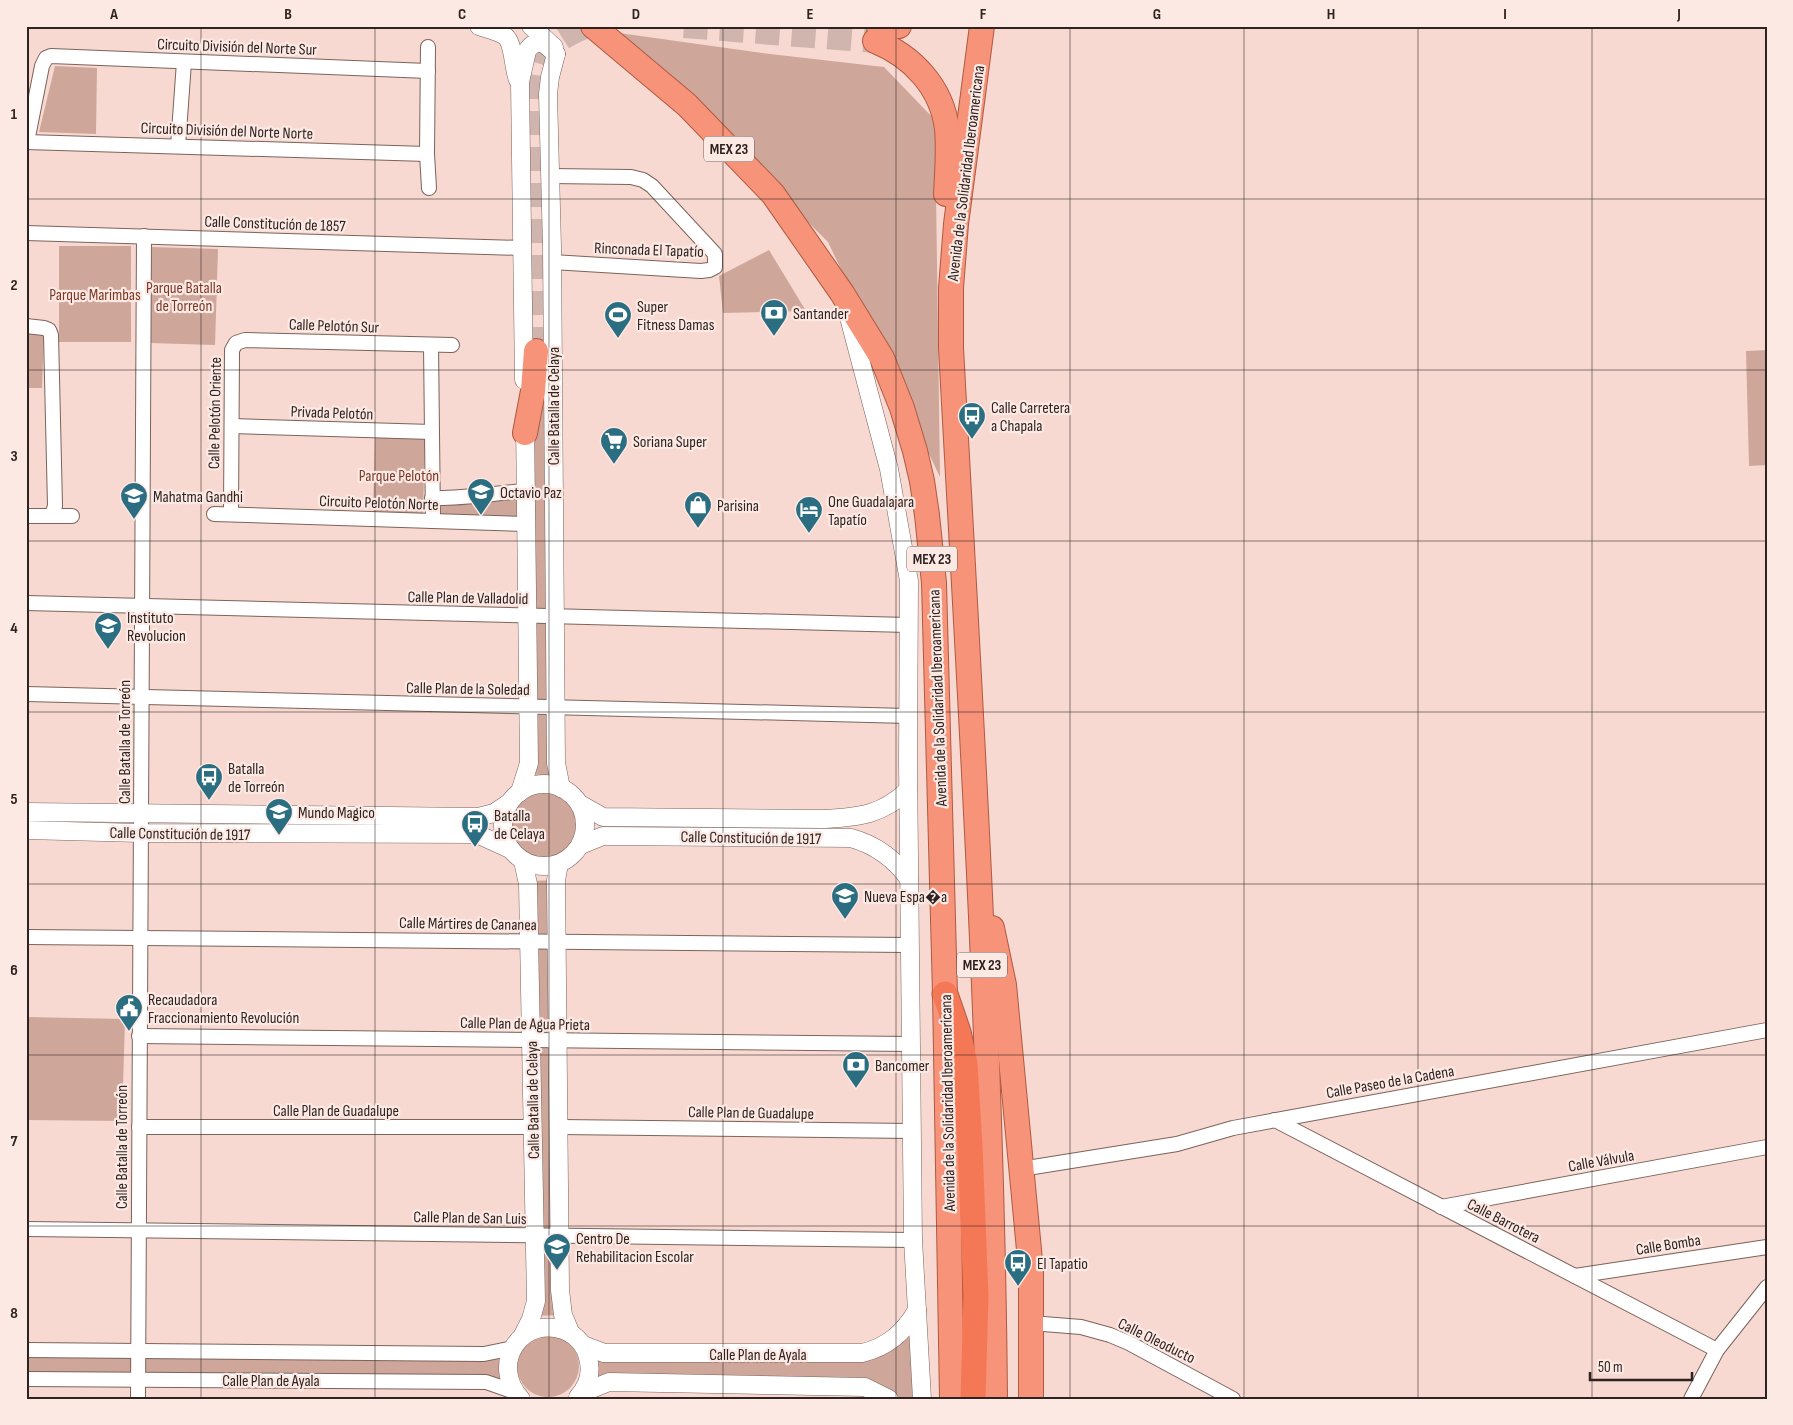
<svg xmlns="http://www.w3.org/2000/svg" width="1793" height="1425" font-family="'Sofia Sans Condensed',sans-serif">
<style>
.green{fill:#cfa69a}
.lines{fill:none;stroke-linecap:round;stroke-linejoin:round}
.trunk-tunnel{stroke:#cfb5ae;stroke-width:24;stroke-dasharray:24 12;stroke-linecap:butt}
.minor-casing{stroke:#7c635b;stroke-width:16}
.tertiary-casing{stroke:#7c635b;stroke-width:19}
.trunk-casing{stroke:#af5a43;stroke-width:26}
.motorway-casing{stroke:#af5a43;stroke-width:27}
.minor{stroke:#fff;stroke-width:14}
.tertiary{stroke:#fff;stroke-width:18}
.trunk{stroke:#f69378;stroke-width:24}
.motorway{stroke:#f47856;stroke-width:25}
.grid{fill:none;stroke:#2e2320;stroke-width:1;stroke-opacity:0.55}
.labels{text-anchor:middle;stroke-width:4.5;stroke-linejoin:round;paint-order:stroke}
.shield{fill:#fce9e4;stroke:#6c5e5b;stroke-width:1}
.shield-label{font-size:15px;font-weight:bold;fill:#2e2320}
.street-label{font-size:16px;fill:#2e2320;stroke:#fce9e4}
.park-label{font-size:16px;fill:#793826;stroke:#fce9e4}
.poi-label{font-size:16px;fill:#2e2320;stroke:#fce9e4;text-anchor:start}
.neatline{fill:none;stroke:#2e2320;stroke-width:2}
.grid-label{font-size:16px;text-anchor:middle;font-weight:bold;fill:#2e2320}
</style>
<rect width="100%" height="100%" fill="#f7d9d1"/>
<!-- green -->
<g class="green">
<path d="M619,33L770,54L884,67L935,120L940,477L828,242Z"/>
<path d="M55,66L97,68L96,134L39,132Z"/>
<rect x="59" y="246" width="72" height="96"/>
<path d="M152,247L218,249L215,345L150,343Z"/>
<path d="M769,250L806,311L723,313L719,276Z"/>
<path d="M26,331L44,332L42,388H26Z"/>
<path d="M1767,350V465L1749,466L1746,351Z"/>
<path d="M549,358L559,776L525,774V433Z"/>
<path d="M375,436L425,437L423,515L373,513Z"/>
<path d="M523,493V524L433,521L435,501Z"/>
<circle cx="544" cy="827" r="36"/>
<path d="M556,880L563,1315L532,1316L530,881Z"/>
<path d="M26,1017L125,1019L122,1121L26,1120Z"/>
<path d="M917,1319L920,1399H885L865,1387L589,1377L587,1353L865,1356Z"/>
<circle cx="548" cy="1366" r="31"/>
<path d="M26,1353L139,1355L138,1379H26Z"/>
<path d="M510,1353L512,1387L141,1376V1355Z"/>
</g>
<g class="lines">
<!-- trunk-tunnel -->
<g class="trunk-tunnel">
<path d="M684,26L875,41"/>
<path d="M536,351L534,85C536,77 536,65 540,58C547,46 575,29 589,26"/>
</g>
<defs>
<g id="minor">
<path d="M428,47L427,154L429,188"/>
<path d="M26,142L427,154"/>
<path d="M27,142L42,66L46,58L51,56L428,71"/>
<path d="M178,146L184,62"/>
<path d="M550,176L631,177L643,180L652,186L715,254V267L709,270L701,271L552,262"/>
<path d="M26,233L522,248"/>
<path d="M26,326L44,328L49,330L51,335L55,506L52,515"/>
<path d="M431,345L433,521"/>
<path d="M232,426L432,432"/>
<path d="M432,498C464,499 494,493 526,491"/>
<path d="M214,514L526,524"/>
<path d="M231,514L232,350L236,343L245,340L452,345"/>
<path d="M26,516H72"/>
<path d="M26,603L908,625"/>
<path d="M26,694L908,716"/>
<path d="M26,937L910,945"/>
<path d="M139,1036L911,1044"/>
<path d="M1275,1120L1717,1350"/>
<path d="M139,1127H532"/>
<path d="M559,1127L912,1131"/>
<path d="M1021,1169L1177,1144L1233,1128L1767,1030"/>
<path d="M1441,1207L1767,1147"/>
<path d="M26,1229L913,1240"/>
<path d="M1575,1276L1767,1247"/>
<path d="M1031,1323L1081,1327L1110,1335L1129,1343L1233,1399"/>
<path d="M26,1350L484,1354L513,1348"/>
<path d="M26,1379L486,1382L515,1392"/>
<path d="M138,1399L144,236"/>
<path d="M1691,1399L1717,1350L1767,1287"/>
</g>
<g id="tertiary">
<path d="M479,26C487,29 498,31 505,36C514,43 513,68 518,80"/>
<path d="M531,26L554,47"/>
<path d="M556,54L550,77L548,94L552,247L556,763L561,788"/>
<path d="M847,310L889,469L909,581L908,762L913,1240L922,1399"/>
<path d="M524,380L520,82L527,51C531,44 536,42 543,43L556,54"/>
<circle cx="544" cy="825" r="41"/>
<path d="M520,792L529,763L525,421"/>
<path d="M580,804L603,817L825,819C859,817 882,815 908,790"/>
<path d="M26,812L478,817L494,813L509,803"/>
<path d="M26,830L141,833L477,834L510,849"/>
<path d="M581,845L603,836L851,838C876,845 894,858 909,879"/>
<path d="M559,864L556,880L560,1290L563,1315L571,1334"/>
<path d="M522,1337L531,1319L536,1301L528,884L523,861"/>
<path d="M583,1345L604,1353H862C887,1347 904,1333 917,1310"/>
<path d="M582,1393L609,1382L865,1387L889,1399"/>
<path d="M521,1399C488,1363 523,1312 568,1332C578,1337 586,1347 588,1358C592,1372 588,1386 578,1397"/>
</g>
<g id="trunk">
<path d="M593,26L687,105L773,194L842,293L882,358L902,408L915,451L922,481L927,515L934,583L945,994L952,1399"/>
<path d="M982,26L956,224L951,288V348C970,698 992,1048 995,1399"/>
<path d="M879,27L899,26"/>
<path d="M875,41C912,56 942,87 947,129C949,150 947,173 946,194"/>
<path d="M525,433L533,391L536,351"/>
<path d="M992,928L1004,985L1031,1271V1399"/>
</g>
<path id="motorway" d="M945,994L958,1032L965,1064L970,1146L976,1296L973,1399"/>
</defs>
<!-- minor casing -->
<use href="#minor" class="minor-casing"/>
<!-- tertiary casing -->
<use href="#tertiary" class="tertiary-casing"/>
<!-- trunk casing -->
<use href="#trunk" class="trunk-casing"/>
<!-- motorway casing -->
<use href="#motorway" class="motorway-casing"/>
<!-- minor -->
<use href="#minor" class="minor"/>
<!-- tertiary -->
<use href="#tertiary" class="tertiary"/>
<!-- trunk -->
<use href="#trunk" class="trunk"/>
<!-- motorway -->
<use href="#motorway" class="motorway"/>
</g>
<!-- grid -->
<path class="grid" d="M201,26V1399M375,26V1399M549,26V1399M723,26V1399M896,26V1399M1070,26V1399M1244,26V1399M1418,26V1399M1592,26V1399M26,199H1767M26,370H1767M26,541H1767M26,712H1767M26,884H1767M26,1055H1767M26,1226H1767"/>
<!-- icons -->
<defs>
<symbol id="bank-pin" viewBox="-11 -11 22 30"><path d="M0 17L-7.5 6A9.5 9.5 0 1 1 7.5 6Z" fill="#2c6e81" stroke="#fce9e4"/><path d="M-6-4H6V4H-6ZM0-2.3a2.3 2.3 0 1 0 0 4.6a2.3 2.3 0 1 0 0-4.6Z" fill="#fff"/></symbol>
<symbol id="stadium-pin" viewBox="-11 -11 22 30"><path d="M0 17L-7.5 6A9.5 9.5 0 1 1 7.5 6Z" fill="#2c6e81" stroke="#fce9e4"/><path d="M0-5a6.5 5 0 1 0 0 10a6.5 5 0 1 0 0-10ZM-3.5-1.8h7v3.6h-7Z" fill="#fff"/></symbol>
<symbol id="bus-pin" viewBox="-11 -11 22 30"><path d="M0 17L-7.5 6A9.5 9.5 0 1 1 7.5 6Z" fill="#2c6e81" stroke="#fce9e4"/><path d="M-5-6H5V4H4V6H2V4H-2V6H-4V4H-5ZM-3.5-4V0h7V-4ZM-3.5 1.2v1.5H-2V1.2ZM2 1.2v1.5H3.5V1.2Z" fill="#fff"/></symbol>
<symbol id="supermarket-pin" viewBox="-11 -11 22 30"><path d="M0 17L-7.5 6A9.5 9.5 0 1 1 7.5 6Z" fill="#2c6e81" stroke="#fce9e4"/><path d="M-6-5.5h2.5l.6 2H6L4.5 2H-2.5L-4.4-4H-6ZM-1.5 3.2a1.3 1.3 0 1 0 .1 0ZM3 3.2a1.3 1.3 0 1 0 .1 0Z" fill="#fff"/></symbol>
<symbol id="school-pin" viewBox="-11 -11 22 30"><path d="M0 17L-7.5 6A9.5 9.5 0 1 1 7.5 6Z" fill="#2c6e81" stroke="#fce9e4"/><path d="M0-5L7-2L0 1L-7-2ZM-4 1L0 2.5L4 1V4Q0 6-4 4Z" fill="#fff"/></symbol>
<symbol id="shop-pin" viewBox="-11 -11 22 30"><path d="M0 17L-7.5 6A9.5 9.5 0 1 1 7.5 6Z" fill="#2c6e81" stroke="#fce9e4"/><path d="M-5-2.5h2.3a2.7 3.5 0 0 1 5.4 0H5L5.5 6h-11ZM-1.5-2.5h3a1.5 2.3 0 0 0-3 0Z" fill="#fff"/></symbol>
<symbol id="hotel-pin" viewBox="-11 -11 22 30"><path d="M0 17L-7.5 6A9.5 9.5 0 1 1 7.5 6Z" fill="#2c6e81" stroke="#fce9e4"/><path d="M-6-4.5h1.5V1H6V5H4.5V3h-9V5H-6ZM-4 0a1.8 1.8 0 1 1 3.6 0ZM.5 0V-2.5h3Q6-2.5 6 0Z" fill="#fff"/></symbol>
<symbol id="civic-pin" viewBox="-11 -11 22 30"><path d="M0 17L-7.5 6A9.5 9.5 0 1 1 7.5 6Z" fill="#2c6e81" stroke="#fce9e4"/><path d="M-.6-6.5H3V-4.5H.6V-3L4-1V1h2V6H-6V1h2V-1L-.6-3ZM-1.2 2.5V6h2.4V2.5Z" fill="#fff"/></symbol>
</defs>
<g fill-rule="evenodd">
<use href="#bank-pin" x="758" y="297" width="32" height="43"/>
<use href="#stadium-pin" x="602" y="299" width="32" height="43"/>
<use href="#bus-pin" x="956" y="400" width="32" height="43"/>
<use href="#supermarket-pin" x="598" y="425" width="32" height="43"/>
<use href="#school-pin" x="465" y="476" width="32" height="43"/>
<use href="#school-pin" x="118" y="480" width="32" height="43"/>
<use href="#shop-pin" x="682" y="489" width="32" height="43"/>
<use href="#hotel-pin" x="793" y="494" width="32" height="43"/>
<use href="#school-pin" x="92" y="610" width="32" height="43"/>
<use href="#bus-pin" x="193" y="761" width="32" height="43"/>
<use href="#school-pin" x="263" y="796" width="32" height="43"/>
<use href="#bus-pin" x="459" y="808" width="32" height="43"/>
<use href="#school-pin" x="829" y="880" width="32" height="43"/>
<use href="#civic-pin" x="113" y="992" width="32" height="43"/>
<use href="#bank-pin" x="840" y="1049" width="32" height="43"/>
<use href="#school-pin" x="541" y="1231" width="32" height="43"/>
<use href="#bus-pin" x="1002" y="1247" width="32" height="43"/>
</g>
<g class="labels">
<!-- shield labels -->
<g class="shield">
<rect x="704" y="136.5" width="50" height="25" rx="4"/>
<rect x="907" y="546.5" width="50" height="25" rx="4"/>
<rect x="957" y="952.5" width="50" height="25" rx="4"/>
</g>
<g class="shield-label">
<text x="729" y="154">MEX 23</text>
<text x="932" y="564">MEX 23</text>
<text x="982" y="970">MEX 23</text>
</g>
<!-- street labels -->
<g class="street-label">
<text transform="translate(237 46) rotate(2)" y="6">Circuito División del Norte Sur</text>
<text transform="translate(227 130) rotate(2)" y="6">Circuito División del Norte Norte</text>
<text transform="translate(965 173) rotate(-83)" y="6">Avenida de la Solidaridad Iberoamericana</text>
<text transform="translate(275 223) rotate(2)" y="6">Calle Constitución de 1857</text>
<text transform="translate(649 249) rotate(2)" y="6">Rinconada El Tapatío</text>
<text transform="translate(334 325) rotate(2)" y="6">Calle Pelotón Sur</text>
<text transform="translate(553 406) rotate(-90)" y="6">Calle Batalla de Celaya</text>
<text transform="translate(332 412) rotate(2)" y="6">Privada Pelotón</text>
<text transform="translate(214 413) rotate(-89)" y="6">Calle Pelotón Oriente</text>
<text transform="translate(379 502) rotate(2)" y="6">Circuito Pelotón Norte</text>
<text transform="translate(468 597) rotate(1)" y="6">Calle Plan de Valladolid</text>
<text transform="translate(468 688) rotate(1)" y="6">Calle Plan de la Soledad</text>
<text transform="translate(937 698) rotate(-92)" y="6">Avenida de la Solidaridad Iberoamericana</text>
<text transform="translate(124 742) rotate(-90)" y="6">Calle Batalla de Torreón</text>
<text transform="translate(180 833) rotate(1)" y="6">Calle Constitución de 1917</text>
<text transform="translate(751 837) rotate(1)" y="6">Calle Constitución de 1917</text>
<text transform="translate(468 923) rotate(1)" y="6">Calle Mártires de Cananea</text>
<text transform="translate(525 1023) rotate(1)" y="6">Calle Plan de Agua Prieta</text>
<text transform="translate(1390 1081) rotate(-10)" y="6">Calle Paseo de la Cadena</text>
<text transform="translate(532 1100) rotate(-91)" y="6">Calle Batalla de Celaya</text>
<text transform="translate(947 1103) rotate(-91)" y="6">Avenida de la Solidaridad Iberoamericana</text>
<text x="336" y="1116">Calle Plan de Guadalupe</text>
<text transform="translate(751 1112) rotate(1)" y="6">Calle Plan de Guadalupe</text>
<text transform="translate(121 1147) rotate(-90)" y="6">Calle Batalla de Torreón</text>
<text transform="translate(1601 1160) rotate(-10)" y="6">Calle Válvula</text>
<text transform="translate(470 1217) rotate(1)" y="6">Calle Plan de San Luis</text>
<text transform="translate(1504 1220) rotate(27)" y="6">Calle Barrotera</text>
<text transform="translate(1668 1244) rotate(-9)" y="6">Calle Bomba</text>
<text transform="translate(1157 1340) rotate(26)" y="6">Calle Oleoducto</text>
<text x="758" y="1360">Calle Plan de Ayala</text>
<text x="271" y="1386">Calle Plan de Ayala</text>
</g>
<!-- park labels -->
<g class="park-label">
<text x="184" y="293">Parque Batalla<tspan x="184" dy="18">de Torreón</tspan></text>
<text x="95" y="300">Parque Marimbas</text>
<text x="399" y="481">Parque Pelotón</text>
</g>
<!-- poi labels -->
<g class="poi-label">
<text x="637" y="312">Super<tspan x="637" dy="18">Fitness Damas</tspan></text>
<text x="793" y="319">Santander</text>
<text x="991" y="413">Calle Carretera<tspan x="991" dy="18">a Chapala</tspan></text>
<text x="633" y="447">Soriana Super</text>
<text x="500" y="498">Octavio Paz</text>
<text x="153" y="502">Mahatma Gandhi</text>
<text x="828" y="507">One Guadalajara<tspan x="828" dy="18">Tapatío</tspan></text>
<text x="717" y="511">Parisina</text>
<text x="127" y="623">Instituto<tspan x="127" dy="18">Revolucion</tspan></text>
<text x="228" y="774">Batalla<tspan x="228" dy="18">de Torreón</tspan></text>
<text x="298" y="818">Mundo Magico</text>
<text x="494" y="821">Batalla<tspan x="494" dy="18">de Celaya</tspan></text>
<text x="864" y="902">Nueva Espa�a</text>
<text x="148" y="1005">Recaudadora<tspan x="148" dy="18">Fraccionamiento Revolución</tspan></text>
<text x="875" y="1071">Bancomer</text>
<text x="576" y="1244">Centro De<tspan x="576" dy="18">Rehabilitacion Escolar</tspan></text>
<text x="1037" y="1269">El Tapatio</text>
</g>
</g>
<!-- border -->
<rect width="1793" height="1425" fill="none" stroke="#fce9e4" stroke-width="55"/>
<!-- scale -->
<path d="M1590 1372v8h102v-8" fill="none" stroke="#2e2320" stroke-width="2.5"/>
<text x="1598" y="1372" font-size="15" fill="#2e2320" stroke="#fce9e4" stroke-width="4" paint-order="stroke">50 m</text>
<rect x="28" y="28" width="1738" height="1370" class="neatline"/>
<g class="grid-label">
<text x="114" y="19">A</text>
<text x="288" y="19">B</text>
<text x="462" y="19">C</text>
<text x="636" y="19">D</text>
<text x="810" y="19">E</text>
<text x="983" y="19">F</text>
<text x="1157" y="19">G</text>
<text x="1331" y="19">H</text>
<text x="1505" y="19">I</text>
<text x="1679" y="19">J</text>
<text x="14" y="119">1</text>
<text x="14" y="290">2</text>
<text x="14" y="461">3</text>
<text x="14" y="633">4</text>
<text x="14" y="804">5</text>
<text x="14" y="975">6</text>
<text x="14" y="1146">7</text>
<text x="14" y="1318">8</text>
</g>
</svg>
